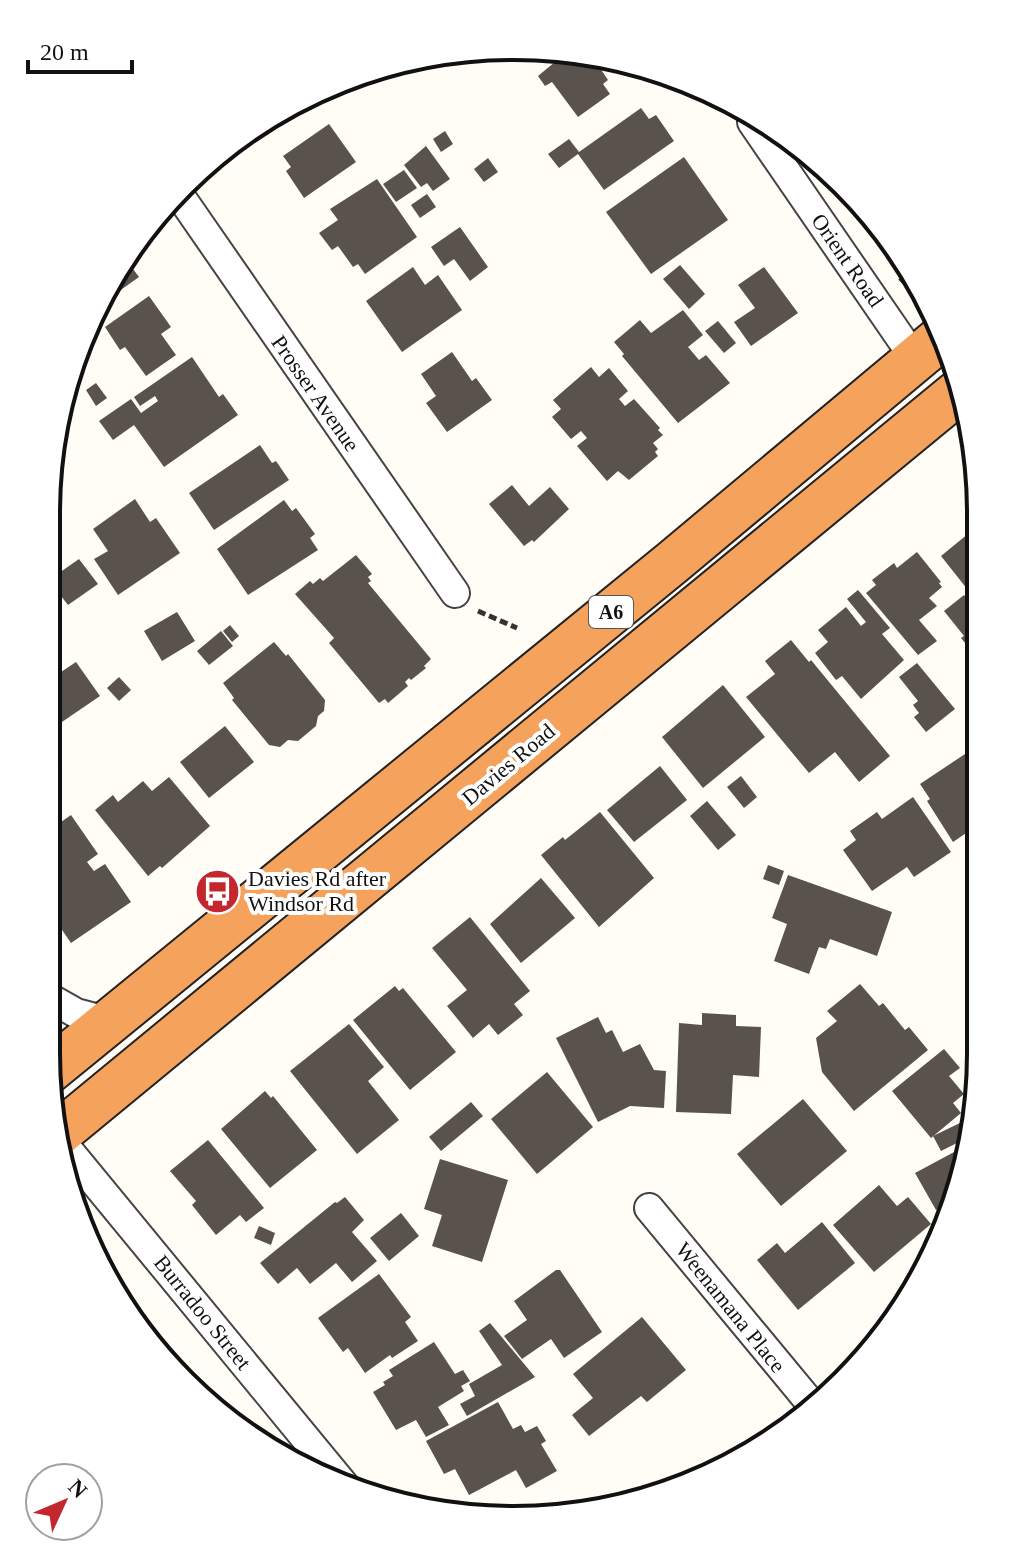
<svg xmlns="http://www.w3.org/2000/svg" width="1027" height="1566" font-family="Georgia,serif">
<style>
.building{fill:#5a524d}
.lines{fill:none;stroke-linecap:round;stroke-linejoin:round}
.street-casing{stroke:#444;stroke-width:32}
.highway-casing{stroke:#222;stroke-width:48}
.path{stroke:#333;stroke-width:5;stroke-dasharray:8 4;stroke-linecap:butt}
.street{stroke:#fff;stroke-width:28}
.highway{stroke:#f5a25d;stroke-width:44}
.labels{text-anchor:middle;stroke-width:8;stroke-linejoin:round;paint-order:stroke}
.shield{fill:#fff;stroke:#585858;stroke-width:2}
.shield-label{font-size:20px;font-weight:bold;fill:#111}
.street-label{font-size:22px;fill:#111;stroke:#fff}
.poi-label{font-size:22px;fill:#111;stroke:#fff;text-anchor:start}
.rim{fill:none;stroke:#111;stroke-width:4}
</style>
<rect width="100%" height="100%" fill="#fffdf5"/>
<!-- building -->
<g class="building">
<path d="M561,57L596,62L608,80L603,84L610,94L578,117L552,82L545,86L538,76Z"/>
<path d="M306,95L312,104L267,135L263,128Z"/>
<path d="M641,108L649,119L656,115L674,141L604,190L578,154L559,168L548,154L569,139L579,152Z"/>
<path d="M329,124L356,162L304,198L286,171L291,167L283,156Z"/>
<path d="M445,131L453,144L441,152L433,139Z"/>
<path d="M426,146L450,179L433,191L427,183L421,187L404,165Z"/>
<path d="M684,157L728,220L651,274L606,212Z"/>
<path d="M488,158L498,172L484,182L474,169Z"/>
<path d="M404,170L417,188L396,202L383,184Z"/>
<path d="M377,179L417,237L365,274L358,264L353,267L338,246L332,250L319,233L338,220L330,209Z"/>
<path d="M427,194L436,207L420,218L411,205Z"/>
<path d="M460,227L488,267L470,281L454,259L444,266L431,247Z"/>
<path d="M131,254L136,261L130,265L139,277L101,304Z"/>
<path d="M680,265L705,294L689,309L663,279Z"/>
<path d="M413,267L425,285L438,275L462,310L402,352L366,301Z"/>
<path d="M764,267L798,313L751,346L734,322L755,308L738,285Z"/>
<path d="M149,296L171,327L161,334L176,355L146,376L125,347L120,350L105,327Z"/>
<path d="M683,310L703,335L688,347L699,360L706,355L730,383L678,423L622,356L624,354L614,342L640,320L651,333Z"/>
<path d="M718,321L736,343L724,353L705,331Z"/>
<path d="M452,352L472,381L476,378L492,400L447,432L426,403L436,396L421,374Z"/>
<path d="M192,357L219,397L223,394L238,415L164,467L134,425L113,440L99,421L131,399L141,413L158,401L155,396L140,406L134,397Z"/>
<path d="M591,367L599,377L609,368L628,391L619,399L625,406L634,399L660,428L658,430L663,435L653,443L658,449L655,452L658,456L629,480L618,471L607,481L577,446L587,438L581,431L571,439L552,417L561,409L553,400Z"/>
<path d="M96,383L107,398L96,406L86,390Z"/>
<path d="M260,445L272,463L276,461L289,480L214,530L189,493Z"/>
<path d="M512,485L529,506L550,487L569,509L534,542L532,540L524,546L489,504Z"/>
<path d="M135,499L150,522L156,518L180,553L118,595L94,559L108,551L93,529Z"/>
<path d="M284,500L292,511L296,508L315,534L310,538L318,550L248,595L217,549Z"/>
<path d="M980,524V543L979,604L941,556Z"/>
<path d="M917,552L941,582L939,583L942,587L929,598L937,606L919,620L937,641L918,655L866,593L876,585L872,580L894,563L897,568Z"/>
<path d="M356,555L372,574L368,577L371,581L368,583L431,659L424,666L426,668L411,680L409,678L405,682L408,686L388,703L385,699L379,703L329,643L334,638L295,594L310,581L313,584L320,578L323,581Z"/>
<path d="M79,559L98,584L68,605L61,596L49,604V581L56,588L49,580Z"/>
<path d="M858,590L890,628L882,634L904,660L861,699L842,676L836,680L815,653L828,642L818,630L846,607L861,626L866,622L847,599Z"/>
<path d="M964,595L979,614V660L961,638L964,636L944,611Z"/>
<path d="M177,612L195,641L162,661L144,631Z"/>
<path d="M230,625L239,636L232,642L223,631Z"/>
<path d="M221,631L233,646L209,665L197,651Z"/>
<path d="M791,640L809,662L811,660L890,756L859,782L835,752L809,773L746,697L775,674L765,661Z"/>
<path d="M274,642L286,656L288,654L325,700L324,711L318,716L316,726L298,741L288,740L280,747L269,745L232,700L234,698L223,683Z"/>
<path d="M76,662L100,696L59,724L48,708L49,680Z"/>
<path d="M917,663L955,709L926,732L914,717L919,713L913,705L918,701L899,677Z"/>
<path d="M119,677L131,690L119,701L107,688Z"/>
<path d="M723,685L765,737L703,788L662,737Z"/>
<path d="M225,726L254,762L209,798L180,762Z"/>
<path d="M974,748L979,755L978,825L953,842L927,801L930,799L920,784Z"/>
<path d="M660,766L687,800L634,842L607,810Z"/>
<path d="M741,776L757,797L744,808L727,787Z"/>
<path d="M169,777L210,826L162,868L160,866L148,876L95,810L113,795L118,802L143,781L152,791Z"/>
<path d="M913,797L951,852L914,877L907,867L872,891L843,850L856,840L850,831L877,812L882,819Z"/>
<path d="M707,801L736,835L718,850L690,816Z"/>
<path d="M53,811L61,822L71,815L98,854L87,862L94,871L105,864L131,902L71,943L47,908L51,901L47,896L48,814Z"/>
<path d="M600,812L654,878L599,927L541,855L563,837L565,840Z"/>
<path d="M768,865L784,871L779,885L763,879Z"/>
<path d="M788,875L892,912L877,956L830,939L826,949L819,947L809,974L774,961L787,924L772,918Z"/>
<path d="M541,878L575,918L521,963L490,924Z"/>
<path d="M470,917L530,991L514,1004L523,1015L498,1035L489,1024L473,1038L447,1006L467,990L432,948Z"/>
<path d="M860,984L879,1006L883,1003L905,1030L909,1027L928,1050L854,1111L822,1072L816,1038L837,1021L827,1011Z"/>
<path d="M395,986L399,991L403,988L456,1052L410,1090L353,1020Z"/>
<path d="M702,1013L736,1015V1026L761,1027L759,1077L733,1075L731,1114L676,1112L679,1023L702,1025Z"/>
<path d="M598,1017L606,1033L612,1030L623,1052L640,1044L654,1070L666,1071L664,1108L630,1106L598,1122L556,1038Z"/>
<path d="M349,1024L384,1067L368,1081L399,1120L357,1154L290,1071Z"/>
<path d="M944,1049L960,1068L949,1076L964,1094L953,1103L961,1113L931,1138L892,1091Z"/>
<path d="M547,1072L593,1127L537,1174L491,1119Z"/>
<path d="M265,1091L271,1098L273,1096L317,1150L270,1188L221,1129Z"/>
<path d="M803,1099L847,1151L781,1206L737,1154Z"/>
<path d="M471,1102L483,1116L441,1151L429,1137Z"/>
<path d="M962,1122L969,1137L941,1151L933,1136Z"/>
<path d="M208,1140L264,1208L246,1222L240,1215L216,1235L192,1205L196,1201L170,1171Z"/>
<path d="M969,1144L948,1220L941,1207L936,1210L915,1173Z"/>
<path d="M440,1159L508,1180L482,1262L432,1246L442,1215L424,1209Z"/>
<path d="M879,1185L897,1206L908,1197L931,1224L874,1272L833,1225Z"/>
<path d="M345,1197L364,1220L352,1232L377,1261L352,1282L336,1263L310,1284L297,1268L278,1284L260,1263L335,1202L337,1203Z"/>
<path d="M401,1213L419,1236L389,1261L370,1238Z"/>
<path d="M822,1222L855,1263L798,1310L757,1260L777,1243L785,1253Z"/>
<path d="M259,1226L275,1233L271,1245L254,1238Z"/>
<path d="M556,1270H560L602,1332L564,1358L551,1339L522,1359L504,1336L527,1320L514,1301Z"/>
<path d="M379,1274L411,1317L405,1322L418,1341L392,1358L390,1355L365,1373L348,1348L343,1352L318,1318Z"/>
<path d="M642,1317L686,1370L647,1402L641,1396L589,1436L572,1415L593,1398L573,1374Z"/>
<path d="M490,1323L535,1377L467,1416L460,1404L475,1396L469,1384L502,1365L479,1331Z"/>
<path d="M434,1342L455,1374L463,1370L470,1381L461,1386L464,1391L438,1407L449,1425L426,1437L416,1420L396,1430L373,1392L385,1385L383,1382L393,1376L389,1370Z"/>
<path d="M498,1402L513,1429L521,1425L525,1432L537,1426L546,1441L541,1444L557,1471L526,1488L516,1470L469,1495L455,1469L444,1474L426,1441Z"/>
</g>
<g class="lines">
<defs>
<g id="street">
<path d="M752,122L915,359"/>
<path d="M178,193L455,593"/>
<path d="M46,996L76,1013L110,1022"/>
<path d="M60,1140L344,1485"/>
<path d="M649,1208L813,1406"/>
</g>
<g id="highway">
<path d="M49,1071L673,562L941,338"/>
<path d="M59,1133L956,394"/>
</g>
</defs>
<!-- street casing -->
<use href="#street" class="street-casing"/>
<!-- highway casing -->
<use href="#highway" class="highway-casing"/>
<!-- path -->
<g class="path">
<path d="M900,278L920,297"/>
<path d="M478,611L517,628"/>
</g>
<!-- street -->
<use href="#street" class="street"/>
<!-- highway -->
<use href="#highway" class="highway"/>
</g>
<!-- icons -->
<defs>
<symbol id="bus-disc" viewBox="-11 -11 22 22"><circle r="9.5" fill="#c4262e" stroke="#fff"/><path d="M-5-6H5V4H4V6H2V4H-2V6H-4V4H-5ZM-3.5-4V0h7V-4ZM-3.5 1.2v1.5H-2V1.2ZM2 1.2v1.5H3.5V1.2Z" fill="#fff"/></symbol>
</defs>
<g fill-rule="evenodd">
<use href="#bus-disc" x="192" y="866" width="51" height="51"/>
</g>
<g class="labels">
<!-- shield labels -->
<rect class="shield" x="589" y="596" width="44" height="32" rx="6"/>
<g class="shield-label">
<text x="611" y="619">A6</text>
</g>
<!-- street labels -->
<g class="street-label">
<text transform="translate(848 260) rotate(55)" y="8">Orient Road</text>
<text transform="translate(316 393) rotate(55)" y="8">Prosser Avenue</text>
<text transform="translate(508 764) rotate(-40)" y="8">Davies Road</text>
<text transform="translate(731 1307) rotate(51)" y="8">Weenamana Place</text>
<text transform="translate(203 1312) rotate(51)" y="8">Burradoo Street</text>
</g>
<!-- poi labels -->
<g class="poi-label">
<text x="248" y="886">Davies Rd after<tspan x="248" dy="25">Windsor Rd</tspan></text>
</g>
</g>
<!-- crop -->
<path d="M0 0H1027V1566H0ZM513 60H514A453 453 0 0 1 967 513V1053A453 453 0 0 1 514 1506H513A453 453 0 0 1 60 1053V513A453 453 0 0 1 513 60Z" fill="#fff" fill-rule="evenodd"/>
<path class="rim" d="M513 60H514A453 453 0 0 1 967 513V1053A453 453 0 0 1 514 1506H513A453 453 0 0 1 60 1053V513A453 453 0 0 1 513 60Z"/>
<!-- north arrow -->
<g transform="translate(64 1502) rotate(46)"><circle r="38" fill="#ffffff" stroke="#a0a0a0" stroke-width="2"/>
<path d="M0-6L14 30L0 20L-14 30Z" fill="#c4262e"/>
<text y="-12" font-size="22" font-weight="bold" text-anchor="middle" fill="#111111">N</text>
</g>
<!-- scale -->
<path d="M28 60v12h104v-12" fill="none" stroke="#111111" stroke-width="4"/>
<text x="40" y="60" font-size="24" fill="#111111" stroke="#ffffff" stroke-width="6" paint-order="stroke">20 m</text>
</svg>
